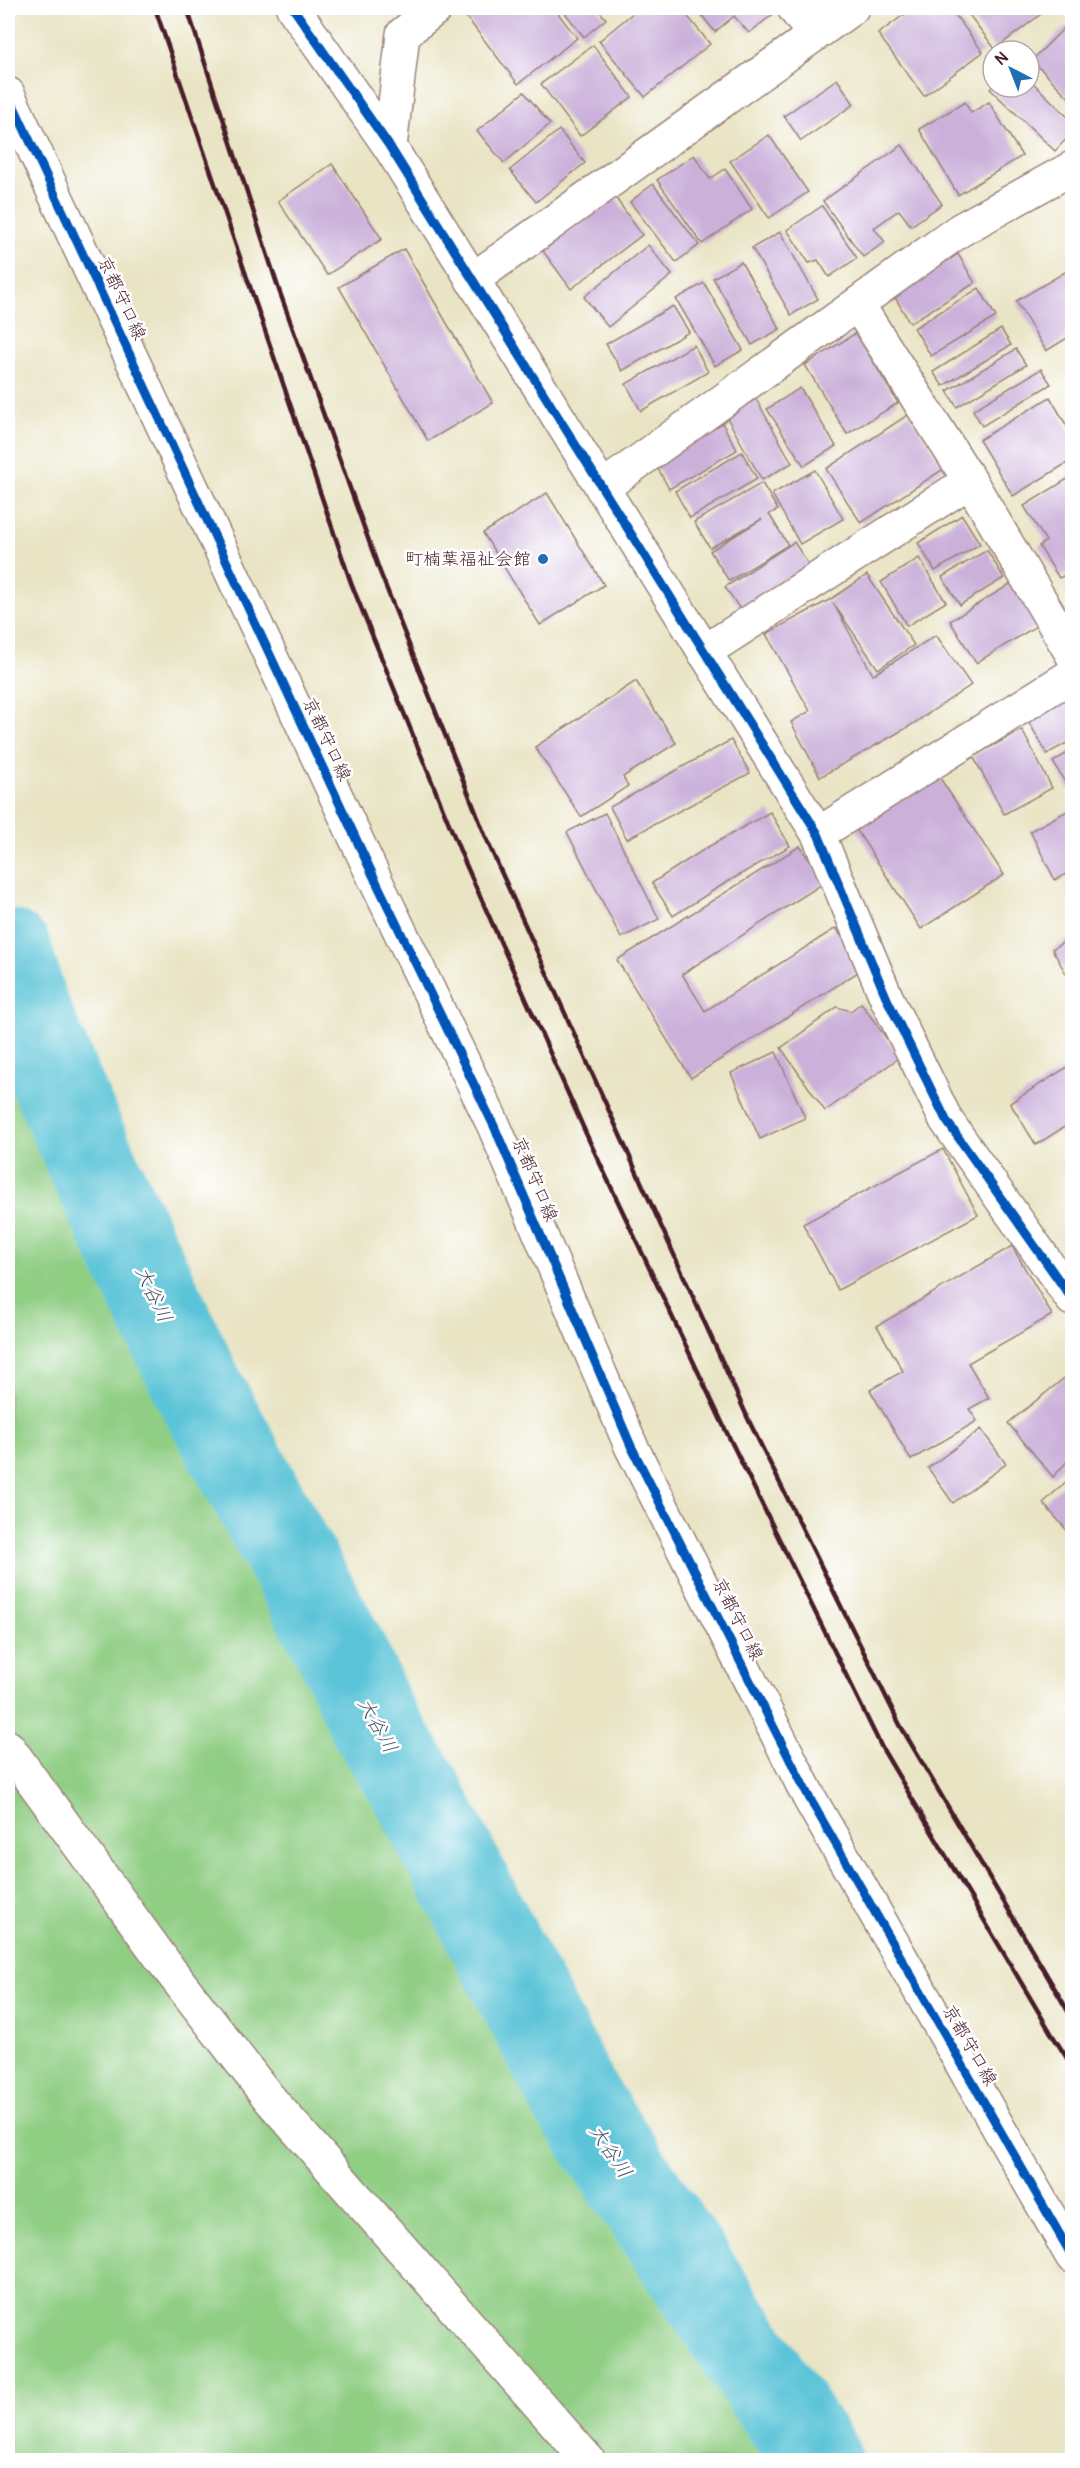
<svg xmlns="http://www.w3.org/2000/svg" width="1080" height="2468" font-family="Pangolin,'Klee One',sans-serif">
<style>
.green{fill:#90ce84;stroke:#6d7658;stroke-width:1.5}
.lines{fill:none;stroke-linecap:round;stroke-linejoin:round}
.river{stroke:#5cc4d8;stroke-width:90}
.building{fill:#cbb0da}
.minor-casing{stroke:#9a8278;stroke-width:36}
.major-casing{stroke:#9a8278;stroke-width:36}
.minor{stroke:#fff;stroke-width:33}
.major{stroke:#fff;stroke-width:33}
.rail{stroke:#4a1f2b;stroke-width:4.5}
.cycleway-casing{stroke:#fff;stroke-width:13}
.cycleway{stroke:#0057b8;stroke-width:9}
.poi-dot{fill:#1f6fb2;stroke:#fff;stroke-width:2}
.labels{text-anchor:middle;stroke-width:5;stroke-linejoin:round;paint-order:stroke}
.street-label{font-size:18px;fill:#4a1f2b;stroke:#fff}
.poi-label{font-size:18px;fill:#4a1f2b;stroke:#fff;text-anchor:end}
.water-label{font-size:20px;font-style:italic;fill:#505968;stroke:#fff}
</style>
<rect width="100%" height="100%" fill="#fff"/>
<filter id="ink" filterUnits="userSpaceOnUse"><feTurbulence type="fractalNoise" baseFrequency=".0167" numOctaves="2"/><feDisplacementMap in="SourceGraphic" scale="12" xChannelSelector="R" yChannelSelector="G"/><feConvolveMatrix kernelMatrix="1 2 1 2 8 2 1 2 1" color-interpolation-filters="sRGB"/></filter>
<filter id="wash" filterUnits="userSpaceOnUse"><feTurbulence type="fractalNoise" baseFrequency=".008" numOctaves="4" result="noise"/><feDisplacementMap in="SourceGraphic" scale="24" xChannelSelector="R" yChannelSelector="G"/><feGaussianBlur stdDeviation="1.35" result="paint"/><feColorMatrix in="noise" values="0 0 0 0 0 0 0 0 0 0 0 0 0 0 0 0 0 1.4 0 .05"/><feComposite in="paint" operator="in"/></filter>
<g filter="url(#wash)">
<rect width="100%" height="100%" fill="#e9e4c4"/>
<!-- green -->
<path class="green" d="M8,1036L135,1344L530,2105L764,2460H8Z"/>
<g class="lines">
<!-- river -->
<path class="river" d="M8,954L23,1006L94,1168L198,1387L342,1652L372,1719L417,1791L576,2099L817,2460"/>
</g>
<g id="blocks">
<!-- building -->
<g class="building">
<path d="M465,8H554L577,38L518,84L461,10Z"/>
<path d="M561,8H597L606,19L584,37Z"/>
<path d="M639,8H681L710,44L645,97L599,41Z"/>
<path d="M696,8H781L749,33L734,16L715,32Z"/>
<path d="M913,8H950L983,52L924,96L878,34Z"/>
<path d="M964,8H1049L995,49Z"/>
<path d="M1067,25L1072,30V101L1032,60Z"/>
<path d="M593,45L632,97L580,136L541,84Z"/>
<path d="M837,79L854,104L801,141L784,116Z"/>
<path d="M1029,79L1072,121V133L1055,151L990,89L992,87H1029Z"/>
<path d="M524,92L550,124L504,163L477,131Z"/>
<path d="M965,102L971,113L989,102L1022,156L958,195L919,129Z"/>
<path d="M559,130L585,163L536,202L510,170Z"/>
<path d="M769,135L808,192L769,218L730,161Z"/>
<path d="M902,145L942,204L911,226L899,210L874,228L885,242L863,257L823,201Z"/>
<path d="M694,155L710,179L725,169L752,209L702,244L657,180Z"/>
<path d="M332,164L382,239L327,275L278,201Z"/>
<path d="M653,184L699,245L676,262L630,202Z"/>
<path d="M615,197L642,235L571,289L543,251Z"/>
<path d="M822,206L857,258L829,277L818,260L809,263L787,230Z"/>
<path d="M780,232L818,299L791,315L752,248Z"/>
<path d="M648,245L672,275L608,327L584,297Z"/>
<path d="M404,249L493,403L428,441L339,287Z"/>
<path d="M958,254L975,283L910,323L893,294Z"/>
<path d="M741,262L780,329L752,345L713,278Z"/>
<path d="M1072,268V335L1046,351L1016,301Z"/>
<path d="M704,283L743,350L715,366L676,299Z"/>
<path d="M979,288L996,317L931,356L914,328Z"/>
<path d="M673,306L689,332L622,371L606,344Z"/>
<path d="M1001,329L1011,345L943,386L933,372Z"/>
<path d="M856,333L898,403L847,434L805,365Z"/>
<path d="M694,345L708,372L641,411L626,384Z"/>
<path d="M1016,349L1026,365L957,407L947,391Z"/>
<path d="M1041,369L1051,384L982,426L973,410Z"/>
<path d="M800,388L836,446L804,466L767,409Z"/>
<path d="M1050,397L1072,435V460L1013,496L979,440Z"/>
<path d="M756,399L792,463L762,480L726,416Z"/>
<path d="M909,414L945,468L861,523L826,469Z"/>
<path d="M722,423L737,450L669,489L655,463Z"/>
<path d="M742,452L757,479L690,518L675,491Z"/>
<path d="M815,470L843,519L800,544L772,494Z"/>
<path d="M1072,476V583L1067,574L1059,578L1039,546L1046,541L1024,506Z"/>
<path d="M762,483L778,510L769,514L788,545L729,581L710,551L762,519L710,548L694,522Z"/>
<path d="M547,493L604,585L540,625L483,533Z"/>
<path d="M962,515L980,544L935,571L918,543Z"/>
<path d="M794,542L810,567L742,612L725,587Z"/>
<path d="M987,550L1004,578L960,605L942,577Z"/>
<path d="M919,558L946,602L907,626L881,582Z"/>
<path d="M867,575L914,645L878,669L833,603L873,675L936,635L971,685L908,727L820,777L791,722L810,711L766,634L831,599Z"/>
<path d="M1012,583L1038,625L976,663L950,621Z"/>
<path d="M636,681L676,743L623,777L628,786L581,817L535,747Z"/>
<path d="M1072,689V740L1047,754L1025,715Z"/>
<path d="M1022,730L1052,788L1004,814L973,756Z"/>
<path d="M731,740L750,773L627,839L610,807Z"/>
<path d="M1072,750V787L1069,789L1053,762Z"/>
<path d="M936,772L1004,875L921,929L854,826Z"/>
<path d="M1071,809L1072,871L1055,880L1030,831Z"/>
<path d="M770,812L790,846L727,882L673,916L652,883L708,847Z"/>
<path d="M605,813L659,919L621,938L567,832Z"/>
<path d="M800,846L824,883L682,974L705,1011L836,928L863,969L691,1078L617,960Z"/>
<path d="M1072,937V984L1052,949Z"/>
<path d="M861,1003L900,1057L825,1111L781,1048L837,1007L851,1011Z"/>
<path d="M776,1052L805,1118L760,1139L731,1073Z"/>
<path d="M1072,1064V1122L1036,1145L1010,1103Z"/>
<path d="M943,1149L978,1215L838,1290L803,1224Z"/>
<path d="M1012,1246L1052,1315L968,1363L989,1398L969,1409L977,1421L911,1460L870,1390L903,1371L877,1326Z"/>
<path d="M1072,1372V1456L1053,1477L1008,1423Z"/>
<path d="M981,1429L1006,1464L953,1503L928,1468Z"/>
<path d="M1072,1476V1536L1043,1503Z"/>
</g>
</g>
</g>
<g filter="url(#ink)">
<use href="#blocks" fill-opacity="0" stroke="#9a8278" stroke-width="1.5"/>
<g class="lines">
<defs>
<g id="minor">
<path d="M293,8L390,147L818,834L887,999L946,1120L1072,1299"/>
<path d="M794,8L814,35"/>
<path d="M390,147L403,34L436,8"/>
<path d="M472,280L852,8"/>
<path d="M858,305L970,481L1072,654"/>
<path d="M602,488L960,230L1072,168"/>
<path d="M704,652L970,481"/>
<path d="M818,834L1072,675"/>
<path d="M8,1747L169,1969L269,2098L588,2460"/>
</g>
<path id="major" d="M8,94L371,871L494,1126L631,1446L810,1799L1072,2256"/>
</defs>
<!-- minor casing -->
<use href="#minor" class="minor-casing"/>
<!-- major casing -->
<use href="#major" class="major-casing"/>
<!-- minor -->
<use href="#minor" class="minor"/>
<!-- major -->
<use href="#major" class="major"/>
<!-- rail -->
<g class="rail">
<path d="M155,8L351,583L463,858L588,1138L726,1431L882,1748L1051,2033L1072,2066"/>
<path d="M187,8L279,290L380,572L489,845L750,1423L900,1725L1072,2018"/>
</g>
<defs>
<g id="cycleway">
<path d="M293,8L390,147L818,834L887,999L946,1120L1072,1299"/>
<path d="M8,94L371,871L494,1126L631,1446L810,1799L1072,2256"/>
</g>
</defs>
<!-- cycleway casing -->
<use href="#cycleway" class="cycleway-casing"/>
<!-- cycleway -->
<use href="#cycleway" class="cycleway"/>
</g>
</g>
<!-- markers -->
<circle class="poi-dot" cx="543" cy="559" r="6"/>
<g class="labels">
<!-- street labels -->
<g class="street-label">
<text transform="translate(122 298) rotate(65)" y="6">京都守口線</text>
<text transform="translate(327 739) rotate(65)" y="6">京都守口線</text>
<text transform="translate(535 1179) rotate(67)" y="6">京都守口線</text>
<text transform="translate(738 1619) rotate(63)" y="6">京都守口線</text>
<text transform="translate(970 2045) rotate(60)" y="6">京都守口線</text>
</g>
<!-- poi labels -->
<g class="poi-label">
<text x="531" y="565">町楠葉福祉会館</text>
</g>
<!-- water labels -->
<g class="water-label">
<text transform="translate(154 1294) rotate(65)" y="7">大谷川</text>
<text transform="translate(378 1725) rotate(61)" y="7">大谷川</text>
<text transform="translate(611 2151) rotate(56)" y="7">大谷川</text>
</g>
</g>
<!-- margin -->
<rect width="1080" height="2468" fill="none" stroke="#fff" stroke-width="30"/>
<!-- north arrow -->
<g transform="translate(1011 69) rotate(318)"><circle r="28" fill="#ffffff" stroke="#b7a5aa" stroke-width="1.5"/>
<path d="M0-4.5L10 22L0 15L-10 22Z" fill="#1f6fb2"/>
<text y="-9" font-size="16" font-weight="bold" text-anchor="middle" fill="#4a1f2b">N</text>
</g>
</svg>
